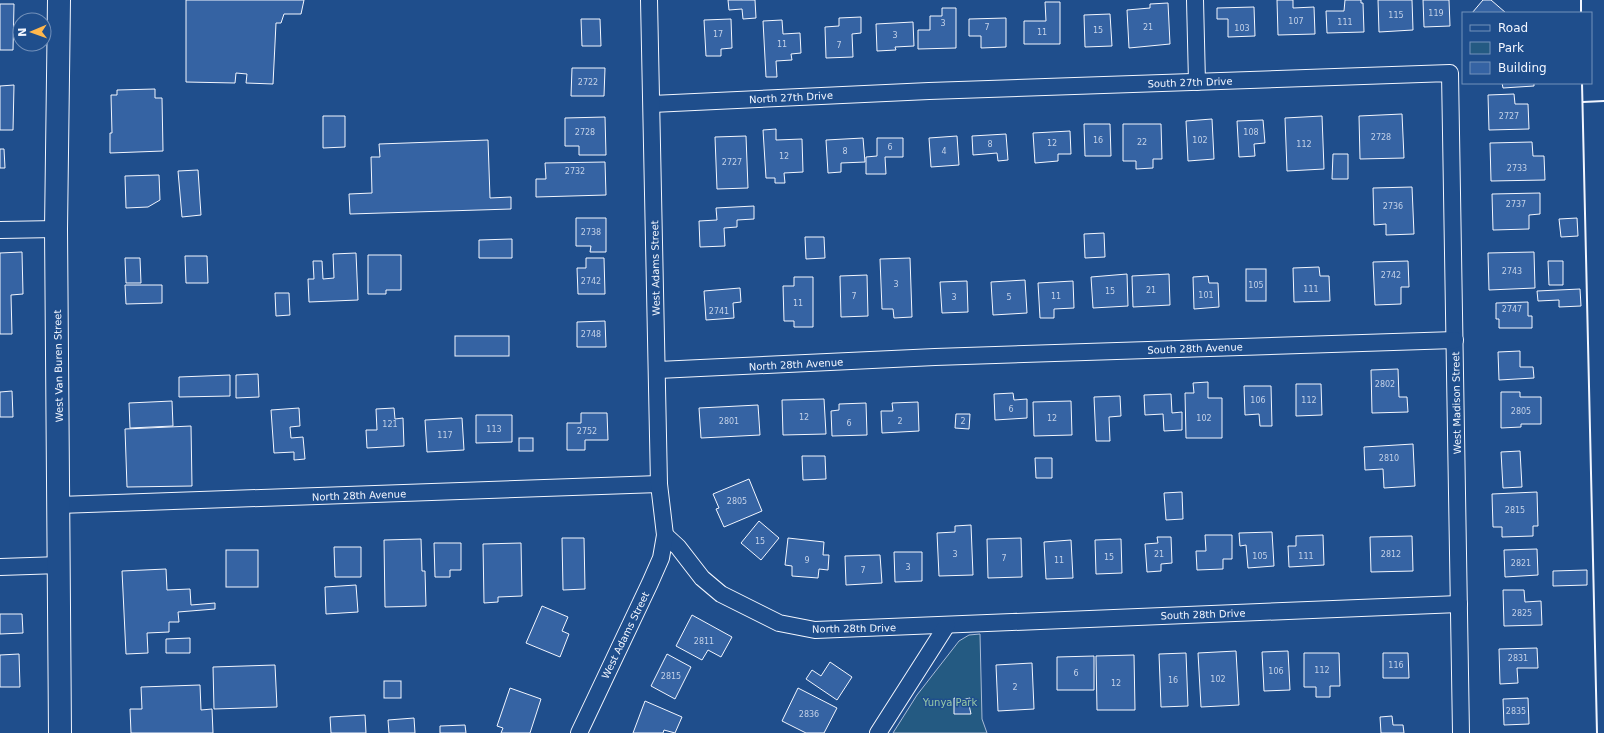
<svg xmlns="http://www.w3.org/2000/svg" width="1604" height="733" font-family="'DejaVu Sans',sans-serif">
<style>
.green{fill:#245a82;stroke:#a8bbd7}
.building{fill:#3563a3;stroke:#f2f6ff}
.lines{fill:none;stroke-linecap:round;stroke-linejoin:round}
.minor-casing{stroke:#f2f6ff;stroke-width:18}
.primary-casing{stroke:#f2f6ff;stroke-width:24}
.minor{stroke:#1f4e8c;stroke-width:16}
.primary{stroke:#1f4e8c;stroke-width:22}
.wall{stroke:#f2f6ff;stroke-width:2}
.labels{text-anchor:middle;stroke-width:3;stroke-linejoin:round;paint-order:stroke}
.number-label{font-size:8px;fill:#c3d1e8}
.street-label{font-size:10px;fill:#f2f6ff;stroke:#1f4e8c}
.park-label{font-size:10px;fill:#97c8a6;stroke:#1f4e8c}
</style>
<rect width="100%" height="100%" fill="#1f4e8c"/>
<!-- green -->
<path class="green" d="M980,634L982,719L987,733H893L917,695L959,641L969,635Z"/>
<!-- building -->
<g class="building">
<path d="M186,0H304L301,14H284L281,23H276L273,84L246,83L247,74L236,73L235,83L186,82Z"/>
<path d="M728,0H755L756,18L743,19L742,9L729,10Z"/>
<path d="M1277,0H1293V8L1314,7L1315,34L1278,35Z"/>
<path d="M1345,0H1361V3H1363L1364,32L1327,33L1326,11H1344Z"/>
<path d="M1378,0H1412L1413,30L1379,32Z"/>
<path d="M1423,0H1449L1450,26L1424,27Z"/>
<path d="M1483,0H1491L1506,13H1472Z"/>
<path d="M1045,2H1060V44H1024V21H1046Z"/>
<path d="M1168,3L1170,44L1129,48L1127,10L1150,8V4Z"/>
<path d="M0,4H14L13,50H0Z"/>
<path d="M1254,7L1255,36L1228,37V19H1217V8Z"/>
<path d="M942,8H956V48L918,49V30H930V16H942Z"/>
<path d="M1110,14L1112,46L1085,47L1084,15Z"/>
<path d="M861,17V33L852,34L853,57L826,58L825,27L839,26V18Z"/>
<path d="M1006,18V47L981,48V36H969V19Z"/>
<path d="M581,19H600L601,46H582Z"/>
<path d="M731,19L732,48L721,49V56H706L704,20Z"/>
<path d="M782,20L783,34L800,33L801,53L791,54L792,60L776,61L777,77H766L763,21Z"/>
<path d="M913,22L914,46L895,47L896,50L877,51L876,24Z"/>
<path d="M572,68H605L604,96H571Z"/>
<path d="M1502,83H1534V86L1503,88Z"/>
<path d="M14,85L13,130H0V86Z"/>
<path d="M155,89V98H162L163,151L110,153V133H112L111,95H117V90Z"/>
<path d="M1514,94L1515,104H1528L1529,129L1489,130L1488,95Z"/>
<path d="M1402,114L1404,158L1360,159L1359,116Z"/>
<path d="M323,116H345V147L323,148Z"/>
<path d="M1322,116L1324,169L1287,171L1285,118Z"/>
<path d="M605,117L606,155H579V146H565V118Z"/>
<path d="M1212,119L1214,159L1188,161L1186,121Z"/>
<path d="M1263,120L1265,143L1254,144L1255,156L1239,157L1237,121Z"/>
<path d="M1084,124H1110L1111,156H1085Z"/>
<path d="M1123,124H1161L1162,159H1153V168L1136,169V161H1123Z"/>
<path d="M776,129V140L802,139L803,172L784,173L785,183H775V178H766L763,130Z"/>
<path d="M1070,131L1071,154H1058V161L1035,163L1033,133Z"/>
<path d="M1006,134L1008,160L998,161L997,153L973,155L972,136Z"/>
<path d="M746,136L748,188L717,189L715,137Z"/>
<path d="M957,136L959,165L931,167L929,138Z"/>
<path d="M863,138L865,162L841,163V172L828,173L826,140Z"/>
<path d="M877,138H903V157H885L886,174H866V157L877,156Z"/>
<path d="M488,140L490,198L511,197V209L350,214L349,194L372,193L371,157H380L379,144Z"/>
<path d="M1532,142L1533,156H1544L1545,180L1491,181L1490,143Z"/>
<path d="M0,149H4L5,168H0Z"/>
<path d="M1333,154H1348V179H1332Z"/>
<path d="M605,162L606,195L536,197V179H546L545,163Z"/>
<path d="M198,170L201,215L182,217L178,171Z"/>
<path d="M159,175L160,200L148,207L126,208L125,176Z"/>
<path d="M1412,187L1414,234L1386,235V224L1374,225L1373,188Z"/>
<path d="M1540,193V214L1529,215V229L1493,230L1492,194Z"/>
<path d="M754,206V219L737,220V227L724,228L725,246L700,247L699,221L717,220L716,208Z"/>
<path d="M576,218H606V252H590L591,246H576Z"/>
<path d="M1577,218L1578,236L1561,237L1559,219Z"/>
<path d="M1104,233L1105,257L1085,258L1084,234Z"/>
<path d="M805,237H824L825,258L806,259Z"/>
<path d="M512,239V258H479V240Z"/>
<path d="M22,252L23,294L11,295L12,334H0V253Z"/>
<path d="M1534,252L1535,288L1489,290L1488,253Z"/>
<path d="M356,253L358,300L309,302L308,279H314L313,261H322L323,279L334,278L333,254Z"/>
<path d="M368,255H401V290H386V294H368Z"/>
<path d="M185,256H207L208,283H186Z"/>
<path d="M125,258H140L141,283H126Z"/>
<path d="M586,258H604L605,294H578L577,268H586Z"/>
<path d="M910,258L912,317L894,318L893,309H882L880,259Z"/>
<path d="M1408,261L1409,287H1401V304L1375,305L1373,262Z"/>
<path d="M1548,261H1563V285H1549Z"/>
<path d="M1319,267L1320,276H1329L1330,301L1294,302L1293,268Z"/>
<rect x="1246" y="269" width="20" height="32"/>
<path d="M1127,274L1128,306L1093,308L1091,277Z"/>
<path d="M1169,274L1170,305L1133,307L1132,276Z"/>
<path d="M867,275L868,316L841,317L840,276Z"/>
<path d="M1208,276L1209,283H1218L1219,307L1194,309L1193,277Z"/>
<path d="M794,277H813V327H794V321H784L783,286H794Z"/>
<path d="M1025,280L1027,313L993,315L991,282Z"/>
<path d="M967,281L968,312L942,313L940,282Z"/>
<path d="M1073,281L1074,308L1054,309V318H1040L1038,283Z"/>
<path d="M125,285H162V303L126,304Z"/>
<path d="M740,288L741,302L733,303L734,318L706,320L704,291Z"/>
<path d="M1580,289L1581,306L1559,307V300L1538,301L1537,291Z"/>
<path d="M275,293H289L290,315L276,316Z"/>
<path d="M1528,302V316H1532V328H1499V319H1496V303Z"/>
<path d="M605,321L606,347H577V322Z"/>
<rect x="455" y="336" width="54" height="20"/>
<path d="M1520,351V367H1533L1534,378L1499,380L1498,352Z"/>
<path d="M1398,369L1399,397H1407L1408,412L1372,413L1371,370Z"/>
<path d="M258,374L259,397L236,398V375Z"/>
<path d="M230,375V396L179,397V377Z"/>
<path d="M1208,382V398H1222V438H1186L1185,393H1194L1193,383Z"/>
<path d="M1296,384H1321L1322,415L1296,416Z"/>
<path d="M1244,386H1271L1272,426H1260L1259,414L1245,415Z"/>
<path d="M12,391L13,417H0V392Z"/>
<path d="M1501,392H1520V397H1541V424H1521V427L1501,428Z"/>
<path d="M1013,393L1014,400L1027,399V418L995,420L994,394Z"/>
<path d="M1171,394L1172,413L1182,412V430L1164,431L1163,414L1145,415L1144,395Z"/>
<path d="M1120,396L1121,416L1109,417L1110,441H1096L1094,397Z"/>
<path d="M824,399L826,434L783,435L782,400Z"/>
<path d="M172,401L173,426L130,428L129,403Z"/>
<path d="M1071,401L1072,435L1034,436L1033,402Z"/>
<path d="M918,402L919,431L882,433L881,411H893L892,403Z"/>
<path d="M866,403L867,435L832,436L831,411L839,410V404Z"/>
<path d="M758,405L760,435L701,438L699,408Z"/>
<path d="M299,408L300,426L290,427L291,438L303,437L305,459L294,460V452L274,453L271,410Z"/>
<path d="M394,408L395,419L403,418L404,446L367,448L366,430H377L376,409Z"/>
<path d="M581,413H607L608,440H585V450H567V423H581Z"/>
<path d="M956,414H970L969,429L955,428Z"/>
<path d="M476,415H512V442L476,443Z"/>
<path d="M462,418L464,450L427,452L425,420Z"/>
<path d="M191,426L192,486L127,487L125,429Z"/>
<rect x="519" y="438" width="14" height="13"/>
<path d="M1413,444L1415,486L1384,488L1383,469L1365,470L1364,447Z"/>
<path d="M1520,451L1522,487L1503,488L1501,452Z"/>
<path d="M802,456H825L826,479L803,480Z"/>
<path d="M1035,458H1052V478H1036Z"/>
<path d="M749,479L762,511L724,527L716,509L719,508L713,494Z"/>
<path d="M1182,492L1183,519L1166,520L1164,493Z"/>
<path d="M1537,492L1538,526H1533V536L1502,537V527H1493L1492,494Z"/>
<path d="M759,521L779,538L761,560L741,543Z"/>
<path d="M971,525L973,575L939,576L937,533L955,532V526Z"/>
<path d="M1272,532L1274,566L1248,568L1246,545L1240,546L1239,533Z"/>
<path d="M1205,535H1232V559H1223V569L1197,570L1196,551H1206Z"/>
<path d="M1323,535L1324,565L1289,567L1288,546H1296V536Z"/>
<path d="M1412,536L1413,571L1371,572L1370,537Z"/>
<path d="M1157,537H1171L1172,563L1161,564V571L1147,572L1145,544L1158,543Z"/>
<path d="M562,538H584L585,589L563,590Z"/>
<path d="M788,538L824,542L823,555H829L828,570L819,569L818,578L792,576V566L785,565Z"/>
<path d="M1021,538L1022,577L988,578L987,539Z"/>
<path d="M421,539L422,571H425L426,606L385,607L384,540Z"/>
<path d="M1121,539L1122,573L1096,574L1095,540Z"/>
<path d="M1071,540L1073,578L1046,579L1044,542Z"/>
<path d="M434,543H461V570H450V577H435Z"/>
<path d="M521,543L522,596L498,597V602L484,603L483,544Z"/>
<path d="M334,547H361V577H335Z"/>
<path d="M1537,549L1538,575L1505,577L1504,550Z"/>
<rect x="226" y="550" width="32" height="37"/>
<path d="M894,552H922V581L895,582Z"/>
<path d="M880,555L882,583L846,585L845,556Z"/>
<path d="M166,569L167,590L190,589L191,605L215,603V609L178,612L179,622H169V632L147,633L148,653L126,654L122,571Z"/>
<path d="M1587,570V585L1553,586V571Z"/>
<path d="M356,585L358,612L326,614L325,587Z"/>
<path d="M1503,590H1524L1525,602L1541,601L1542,625L1504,626Z"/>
<path d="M542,606L568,617L562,631L569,634L560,657L526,643Z"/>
<path d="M0,614H22L23,633L0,634Z"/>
<path d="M692,615L732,637L721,657L708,650L702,660L676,646Z"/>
<path d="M190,638V653H166V639Z"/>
<path d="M1537,648L1538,668H1517L1518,683L1500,684L1499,649Z"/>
<path d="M1236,651L1239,705L1201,707L1198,653Z"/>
<path d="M1288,651L1290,690L1264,691L1262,652Z"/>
<path d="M1186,653L1188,706L1161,707L1159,654Z"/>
<path d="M1304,653H1339L1340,686H1330V697H1316V687H1304Z"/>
<path d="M1383,653H1408L1409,678H1383Z"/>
<path d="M19,654L20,687H0V655Z"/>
<path d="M667,654L691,667L675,699L651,686Z"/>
<path d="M1134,655L1135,710H1097L1096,656Z"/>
<path d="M1094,656V690H1057V657Z"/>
<path d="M830,662L852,677L837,700L806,679L812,670L821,676Z"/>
<path d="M1032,663L1034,709L998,711L996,665Z"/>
<path d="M275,665L277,707L214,709L213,667Z"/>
<rect x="384" y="681" width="17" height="17"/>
<path d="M200,685L201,710L212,709L213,733H131L130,709H142L141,687Z"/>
<path d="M510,688L541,699L530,733H501L503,728L497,726Z"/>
<path d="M798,688L837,708L824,733H806L782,721Z"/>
<path d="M954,698L962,700L970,698L969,705L971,714H954Z"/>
<path d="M1528,698L1529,724L1504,725L1503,699Z"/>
<path d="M645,701L682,717L675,733L664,730L663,733H633Z"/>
<path d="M365,715L366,733H331L330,717Z"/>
<path d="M1392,716L1393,725H1403L1404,733H1381L1380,717Z"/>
<path d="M414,718L415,733H389L388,720Z"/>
<path d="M465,725L466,733H440V726Z"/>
</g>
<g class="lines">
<defs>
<g id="minor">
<path d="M1195,0L1197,82"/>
<path d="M652,104L929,91L1450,73L1461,733"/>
<path d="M0,230L56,229"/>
<path d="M658,370L935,357L1455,340"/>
<path d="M59,505L659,484"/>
<path d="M665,535L678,547L702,578L721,594L779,623L815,630L1459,604"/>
<path d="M0,567L60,565"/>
<path d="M579,733L650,583L661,558L665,535L659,484L649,0"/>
<path d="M878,733L947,625"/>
</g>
<path id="primary" d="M59,0L56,229L60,733"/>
</defs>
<!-- minor casing -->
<use href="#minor" class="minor-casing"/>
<!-- primary casing -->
<use href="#primary" class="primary-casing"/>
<!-- minor -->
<use href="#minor" class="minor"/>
<!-- primary -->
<use href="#primary" class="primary"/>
<!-- wall -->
<g class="wall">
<path d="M1581,0V13"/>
<path d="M1582,83L1597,733"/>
<path d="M1583,102L1604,101"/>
</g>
</g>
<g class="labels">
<!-- number labels -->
<g class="number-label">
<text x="1436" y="16">119</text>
<text x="1396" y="18">115</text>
<text x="1296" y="24">107</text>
<text x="1345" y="25">111</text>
<text x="943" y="26">3</text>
<text x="987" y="30">7</text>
<text x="1148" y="30">21</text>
<text x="1242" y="31">103</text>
<text x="1098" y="33">15</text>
<text x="1042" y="35">11</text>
<text x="718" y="37">17</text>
<text x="895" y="38">3</text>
<text x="782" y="47">11</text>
<text x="839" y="48">7</text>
<text x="588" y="85">2722</text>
<text x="1509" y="119">2727</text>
<text x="585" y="135">2728</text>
<text x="1251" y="135">108</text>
<text x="1381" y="140">2728</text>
<text x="1098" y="143">16</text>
<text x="1200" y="143">102</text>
<text x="1142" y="145">22</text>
<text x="1052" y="146">12</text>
<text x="990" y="147">8</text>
<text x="1304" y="147">112</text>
<text x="890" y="150">6</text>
<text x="845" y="154">8</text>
<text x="944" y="154">4</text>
<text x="784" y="159">12</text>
<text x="732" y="165">2727</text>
<text x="1517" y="171">2733</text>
<text x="575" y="174">2732</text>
<text x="1516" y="207">2737</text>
<text x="1393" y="209">2736</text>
<text x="591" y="235">2738</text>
<text x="1512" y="274">2743</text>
<text x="1391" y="278">2742</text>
<text x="591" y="284">2742</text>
<text x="896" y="287">3</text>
<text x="1256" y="288">105</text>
<text x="1311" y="292">111</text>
<text x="1151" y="293">21</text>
<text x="1110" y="294">15</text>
<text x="1206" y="298">101</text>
<text x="854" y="299">7</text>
<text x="1056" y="299">11</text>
<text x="954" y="300">3</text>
<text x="1009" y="300">5</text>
<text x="798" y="306">11</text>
<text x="1512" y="312">2747</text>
<text x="719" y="314">2741</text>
<text x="591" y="337">2748</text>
<text x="1385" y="387">2802</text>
<text x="1258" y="403">106</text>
<text x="1309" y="403">112</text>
<text x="1011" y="412">6</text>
<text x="1521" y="414">2805</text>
<text x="804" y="420">12</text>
<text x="1052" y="421">12</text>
<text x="1204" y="421">102</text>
<text x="729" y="424">2801</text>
<text x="900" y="424">2</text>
<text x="963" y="424">2</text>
<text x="849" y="426">6</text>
<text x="390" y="427">121</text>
<text x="494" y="432">113</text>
<text x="587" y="434">2752</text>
<text x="445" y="438">117</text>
<text x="1389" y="461">2810</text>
<text x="737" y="504">2805</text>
<text x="1515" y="513">2815</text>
<text x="760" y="544">15</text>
<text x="955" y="557">3</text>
<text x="1159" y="557">21</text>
<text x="1391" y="557">2812</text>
<text x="1260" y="559">105</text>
<text x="1306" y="559">111</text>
<text x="1109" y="560">15</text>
<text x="1004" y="561">7</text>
<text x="807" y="563">9</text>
<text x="1059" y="563">11</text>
<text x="1521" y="566">2821</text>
<text x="908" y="570">3</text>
<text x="863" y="573">7</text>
<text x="1522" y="616">2825</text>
<text x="704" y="644">2811</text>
<text x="1518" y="661">2831</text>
<text x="1396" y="668">116</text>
<text x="1322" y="673">112</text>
<text x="1276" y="674">106</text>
<text x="1076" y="676">6</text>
<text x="671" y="679">2815</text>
<text x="1218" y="682">102</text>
<text x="1173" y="683">16</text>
<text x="1116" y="686">12</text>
<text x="1015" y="690">2</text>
<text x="1516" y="714">2835</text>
<text x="809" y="717">2836</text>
</g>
<!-- street labels -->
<g class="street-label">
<text transform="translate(1190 82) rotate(-2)" y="4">South 27th Drive</text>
<text transform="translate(791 97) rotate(-3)" y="4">North 27th Drive</text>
<text transform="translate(655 268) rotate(-91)" y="4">West Adams Street</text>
<text transform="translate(1195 348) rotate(-2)" y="4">South 28th Avenue</text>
<text transform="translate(796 364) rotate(-3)" y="4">North 28th Avenue</text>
<text transform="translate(58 366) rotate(-91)" y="4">West Van Buren Street</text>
<text transform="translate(1456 403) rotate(-91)" y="4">West Madison Street</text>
<text transform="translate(359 495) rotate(-2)" y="4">North 28th Avenue</text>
<text transform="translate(1203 614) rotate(-2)" y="4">South 28th Drive</text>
<text transform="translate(854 628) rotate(-1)" y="4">North 28th Drive</text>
<text transform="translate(625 635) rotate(-64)" y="4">West Adams Street</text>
</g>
<!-- park labels -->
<g class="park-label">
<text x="950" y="706">Yunya Park</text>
</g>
</g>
<!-- legend -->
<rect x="1462" y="12" width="130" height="72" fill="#1f4e8c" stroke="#7391ba"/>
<rect x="1470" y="25" width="20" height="6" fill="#1f4e8c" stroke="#7391ba"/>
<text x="1498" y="32" font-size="12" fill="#f2f6ff">Road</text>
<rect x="1470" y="42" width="20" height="12" fill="#245a82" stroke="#7391ba"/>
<text x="1498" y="52" font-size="12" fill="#f2f6ff">Park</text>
<rect x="1470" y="62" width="20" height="12" fill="#3563a3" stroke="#7391ba"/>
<text x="1498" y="72" font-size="12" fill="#f2f6ff">Building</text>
<!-- north arrow -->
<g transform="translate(32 32) rotate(268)"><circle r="19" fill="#1f4e8c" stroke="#7391ba"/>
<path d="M0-3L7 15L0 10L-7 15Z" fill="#ffb74d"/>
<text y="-6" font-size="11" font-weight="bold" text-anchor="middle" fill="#f2f6ff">N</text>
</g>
</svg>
